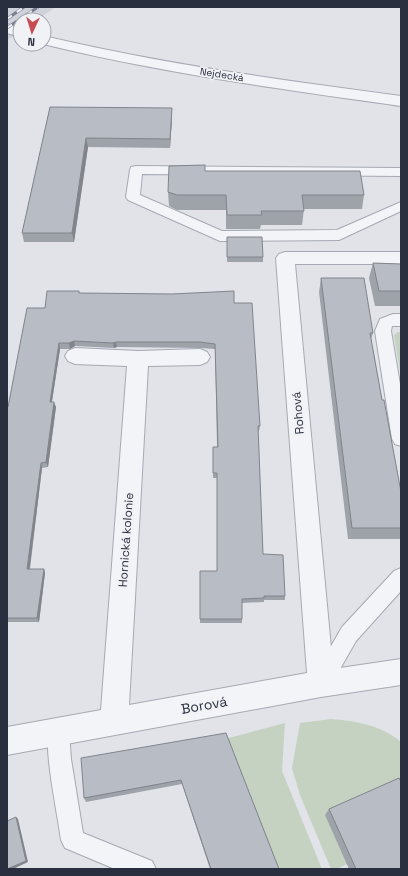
<svg xmlns="http://www.w3.org/2000/svg" width="408" height="876" font-family="'Space Grotesk',sans-serif">
<style>
.built{fill:#cfd2da}
.green{fill:#c5d2c2}
.lines{fill:none;stroke-linecap:round;stroke-linejoin:round}
.service-casing{stroke:#a6a9b3;stroke-width:2}
.minor-casing{stroke:#a6a9b3;stroke-width:2}
.tertiary-casing{stroke:#a6a9b3;stroke-width:2}
.service{fill:#f3f4f7;fill-rule:evenodd}
.minor{fill:#f3f4f7;fill-rule:evenodd}
.tertiary{fill:#f3f4f7;fill-rule:evenodd}
.rail-casing{stroke:#7b8191;stroke-width:3}
.rail{stroke:#f0f2f6;stroke-width:2;stroke-dasharray:6;stroke-linecap:butt}
.wall{fill:#9ea2a9}
.shaded-wall{fill:#81848a}
.building{fill:#b8bcc5;stroke:#81848a}
.labels{text-anchor:middle;stroke-width:3.5;stroke-linejoin:round;paint-order:stroke}
.far-street-label{font-size:10px;fill:#2a2f3f;stroke:#f0f2f6}
.street-label{font-size:12px;fill:#2a2f3f;stroke:#f0f2f6}
.near-street-label{font-size:14px;fill:#2a2f3f;stroke:#f0f2f6}
</style>
<rect width="100%" height="100%" fill="#e1e3e9"/>
<!-- built -->
<path class="built" d="M7,7H56L37,20H20V32L7,40Z"/>
<!-- green -->
<g class="green">
<path d="M398,332H401V377L394,335Z"/>
<path d="M331,719C356,721 381,725 401,742V801L347,864L337,869H331L300,795L292,768L300,723Z"/>
<path d="M285,723L282,771L322,869H276L225,739Z"/>
</g>
<g class="lines">
<defs>
<g id="service">
<path d="M136,166L401,168V176L142,174L140,195L222,231L337,230L401,202V211L339,240L220,241L128,200L126,197L130,170L131,167Z"/>
<path d="M393,314H401V326H392L391,331L401,390V446L395,444L392,439L375,331L380,319Z"/>
<path d="M401,568V591L356,641L328,690L321,693L314,690L311,683L314,676L342,627L394,571Z"/>
<path d="M58,721L66,724L69,732L71,759L83,833L152,861L156,869H115L65,848L61,840C58,815 42,745 50,724Z"/>
</g>
<path id="minor" d="M285,252H401V264H295L333,669L401,659V685L321,697L7,755V727L101,710L127,366L75,364L68,361L65,356L68,351L75,348L138,351L200,349L207,352L210,357L207,362L200,365L148,366L129,705L307,673L276,258L279,254Z"/>
<g id="tertiary">
<path d="M7,24L20,28V37L7,33Z"/>
<path d="M44,36C162,64 281,80 401,96V106C281,89 161,73 43,44Z"/>
</g>
</defs>
<!-- service casing -->
<use href="#service" class="service-casing"/>
<!-- minor casing -->
<use href="#minor" class="minor-casing"/>
<!-- tertiary casing -->
<use href="#tertiary" class="tertiary-casing"/>
<!-- service -->
<use href="#service" class="service"/>
<!-- minor -->
<use href="#minor" class="minor"/>
<!-- tertiary -->
<use href="#tertiary" class="tertiary"/>
<defs>
<g id="rail">
<path d="M7,19L24,7"/>
<path d="M7,28L38,7"/>
</g>
</defs>
<!-- rail casing -->
<use href="#rail" class="rail-casing"/>
<!-- rail -->
<use href="#rail" class="rail"/>
</g>
<!-- wall -->
<g class="wall">
<path d="M50,107L172,117L170,148L88,147L74,242H24L22,233Z"/>
<path d="M205,171L364,195L362,209H304L302,225H261L260,229H226V210H177L169,206L168,192Z"/>
<path d="M227,237L263,257V262H227Z"/>
<path d="M373,263L401,264V306H375L369,278Z"/>
<path d="M321,278L373,333L371,339L382,400L401,492V547L400,539H348L319,292Z"/>
<path d="M80,293L234,303L260,426L259,431H258L263,554L285,596V600H264V602L242,603V623H200V571H217V478H213V447H217L215,349L200,348L117,347L114,348L75,346L70,349H60L52,402L56,407L48,467L42,468L30,569H44L45,573L39,622H7V407H8L45,308Z"/>
<path d="M226,733L279,869H210L182,784L86,802L84,798Z"/>
<path d="M329,809L401,869H349L325,815Z"/>
</g>
<!-- shaded-wall -->
<g class="shaded-wall">
<path d="M172,108V117L170,148V139Z"/>
<path d="M86,138L88,147L74,242L72,233Z"/>
<path d="M74,341L75,346L70,349L69,343Z"/>
<path d="M116,342L117,347L114,348L113,343Z"/>
<path d="M59,343L60,349L51,407L50,402Z"/>
<path d="M54,402L56,407L48,467L46,462Z"/>
<path d="M41,463L42,468L29,573L27,569Z"/>
<path d="M44,569L45,573L39,622L37,618Z"/>
<path d="M16,817L18,819L28,862L13,869H7Z"/>
</g>
<!-- building -->
<g class="building">
<path d="M50,107L172,108L170,139L86,138L72,233H22Z"/>
<path d="M205,165V171H360L364,195H302L304,211H261L262,215H227L226,195H177L168,192L169,166Z"/>
<path d="M227,237H262L263,257H227Z"/>
<path d="M373,263L401,264V291H379Z"/>
<path d="M321,278H364L373,333H370L382,400H384L401,492V528H352Z"/>
<path d="M47,291H79V293L172,294L234,291V303H252L260,426H258L263,554L283,555L285,596H264V598L242,599V619H200V571H217V473H213V447H218L215,344L200,342H116L113,343L74,341L69,343H59L50,402H54L46,462L41,463L27,569H44L37,618H7V407H8L27,308H45Z"/>
<path d="M226,733L279,869H211L181,780L84,798L81,758Z"/>
<path d="M399,778L401,782V869H356L329,809Z"/>
<path d="M16,817L26,861L7,869V821Z"/>
</g>
<g class="labels">
<!-- far-street labels -->
<g class="far-street-label">
<text transform="translate(222 74) rotate(9)" y="4">Nejdecká</text>
</g>
<!-- street labels -->
<g class="street-label">
<text transform="translate(298 413) rotate(-95)" y="4">Rohová</text>
<text transform="translate(126 540) rotate(-86)" y="4">Hornická kolonie</text>
</g>
<!-- near-street labels -->
<g class="near-street-label">
<text transform="translate(204 705) rotate(-10)" y="5">Borová</text>
</g>
</g>
<!-- border -->
<rect width="408" height="876" fill="none" stroke="#2a2f3f" stroke-width="16"/>
<!-- north arrow -->
<g transform="translate(32 32) rotate(184)"><circle r="19" fill="#f0f2f6" stroke="#a1a4ad"/>
<path d="M0-3L7 15L0 10L-7 15Z" fill="#c64d52"/>
<text y="-6" font-size="11" font-weight="bold" text-anchor="middle" fill="#2a2f3f">N</text>
</g>
</svg>
